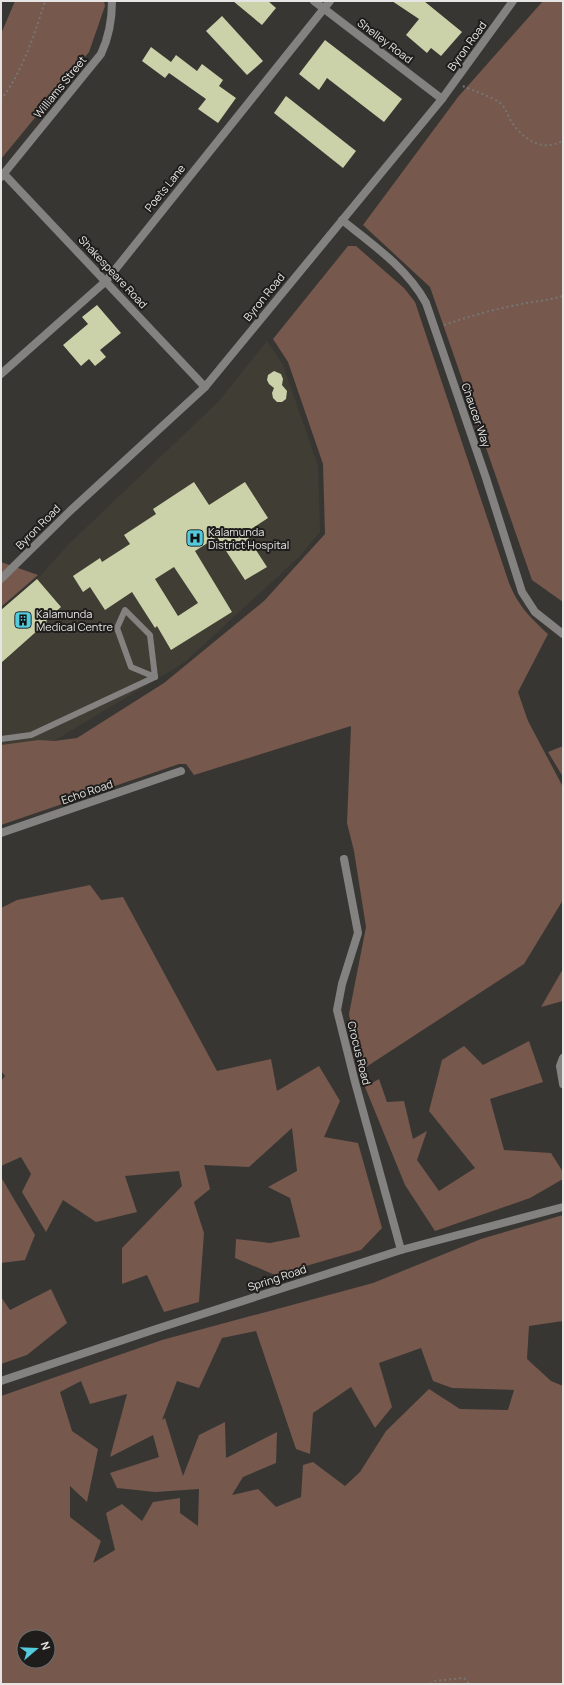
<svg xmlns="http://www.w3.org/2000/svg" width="564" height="1685" font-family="Manrope,sans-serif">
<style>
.built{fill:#403d34}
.green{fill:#76584d;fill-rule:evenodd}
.building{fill:#cbd1a8;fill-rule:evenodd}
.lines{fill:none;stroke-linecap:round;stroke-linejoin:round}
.path{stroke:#777674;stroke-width:2;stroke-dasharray:2 3;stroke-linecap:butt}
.lane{stroke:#838280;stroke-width:6}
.street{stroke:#838280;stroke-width:8}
.labels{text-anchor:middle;stroke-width:4;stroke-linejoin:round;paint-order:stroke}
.street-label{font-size:11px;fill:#e6e5e3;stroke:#1e1d1c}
.poi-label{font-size:11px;fill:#e6e5e3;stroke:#1e1d1c;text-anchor:start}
</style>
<rect width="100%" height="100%" fill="#373633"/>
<!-- built -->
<path class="built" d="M267,341L283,365L318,466L320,532L299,557L185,662L54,741L1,746V611L40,576L69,544L218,402Z"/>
<!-- green -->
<g class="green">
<path d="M15,1H104L105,6L89,52L1,159V34Z"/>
<path d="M543,1H563V602L532,580L430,287L363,225L458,97Z"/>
<path d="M348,246H356L404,288L415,302L509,583C519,607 530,617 548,634L518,692L528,721L563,787V900L524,964L360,1071L349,1014L366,927L354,851L347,823L351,726L194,775L186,764H179L1,825V745L39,740L54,741L77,738L164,683L264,601L325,534L323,464L288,362L273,339Z"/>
<path d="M1,562L38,575L1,607Z"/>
<path d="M563,746V777L548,752Z"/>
<path d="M90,885L101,900L123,897L217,1071L271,1059L277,1091L319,1066L340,1101L324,1137L358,1143L382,1228L361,1250L275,1275L235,1258L236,1239L270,1243L300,1237L290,1198L268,1187L297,1171L292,1128L249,1167L204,1165L210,1189L194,1202L204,1233L199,1302L164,1312L147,1275L122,1284V1248L182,1186L179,1171L125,1176L137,1212L96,1222L63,1200L46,1232L22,1192L31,1174L21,1157L1,1166V1081L5,1076L1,1071V908L17,900Z"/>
<path d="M563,969V1001L541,1007Z"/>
<path d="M529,1041L543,1082L490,1099L504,1150L551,1153L563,1172V1179L530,1198L435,1231L405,1185L365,1087L379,1079L387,1102L404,1101L413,1139L427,1131L417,1160L439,1191L475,1168L429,1111L442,1060L464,1046L483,1065Z"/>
<path d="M1,1177L35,1235L25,1260L1,1263Z"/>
<path d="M563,1215V1321L529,1326L527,1359L551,1381L563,1386V1684H1V1396L162,1340L373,1283L481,1239ZM256,1331L296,1449L310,1454L313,1413L351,1387L375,1428L392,1407L379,1363L421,1348L433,1381L452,1388L514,1390L508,1410L460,1409L429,1389L386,1431L360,1472L345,1486L313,1462L303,1465L301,1497L276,1507L258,1489L232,1495L243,1477L276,1463L277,1432L226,1458L225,1422L199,1435L183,1476L165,1418L162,1420L177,1381L199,1388L222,1338ZM81,1381L90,1404L127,1394L110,1457L153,1435L159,1457L110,1473L117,1488L155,1492L199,1489L198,1526L180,1513V1498L153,1502L142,1521L122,1504L106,1513L115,1550L93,1563L101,1541L70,1517V1486L87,1502L98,1449L72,1431L60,1392ZM24,1637H48V1661H24Z"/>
<path d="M51,1289L67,1323L27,1355L1,1364V1297L10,1310Z"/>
</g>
<!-- building -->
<g class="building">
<path d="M233,1H268L276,8L262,25Z"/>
<path d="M392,1H424L462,32L441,56L431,48L427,53L406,35L419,19Z"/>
<path d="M222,16L263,61L247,75L206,31Z"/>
<path d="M325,40L402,99L384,122L327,78L319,90L299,74Z"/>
<path d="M151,47L171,62L176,55L197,71L202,64L223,80L219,86L236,98L218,123L198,109L206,99L169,73L165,78L142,61Z"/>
<path d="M286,96L356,151L343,168L274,113Z"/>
<path d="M97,305L121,333L100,350L106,357L95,366L89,359L81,366L63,345L88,324L82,317Z"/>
<path d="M274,371L281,374L283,379L282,385L287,391L286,399L282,402H277L273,398L272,393L274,388L269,384L267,380L268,375Z"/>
<path d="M194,482L209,505L245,482L268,518L245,533L267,567L245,580L217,537L195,551L232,612L171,650L157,626L155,628L132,592L105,610L90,587L83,592L73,576L100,558L102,562L130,544L124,535L156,514L153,509ZM174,567L198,603L178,616L155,579Z"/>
<path d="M37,579L61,607L46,621L47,622L1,663V610Z"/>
</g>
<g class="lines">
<!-- path -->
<g class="path">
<path d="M463,86C473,91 491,96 500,103C506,107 507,115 511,121C524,140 541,152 563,141"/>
<path d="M1,100C23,70 34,36 45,1"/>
<path d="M444,325C470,316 499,308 526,303C539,301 550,300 563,296"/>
<path d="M430,1684L435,1681L464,1678L469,1684"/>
</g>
<!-- lane -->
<g class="lane">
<path d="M125,610L150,635L155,677L131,667L117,628Z"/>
<path d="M1,739L31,735L155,677"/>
</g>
<!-- street -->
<g class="street">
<path d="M314,1L442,99"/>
<path d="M4,174L205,387"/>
<path d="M1,177L101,54C109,37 112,21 112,1"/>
<path d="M342,220C372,244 407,268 426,303L486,478L522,592L535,612L563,634"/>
<path d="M1,374L106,281L330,1"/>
<path d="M1,579L70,511L205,387L442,99L513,1"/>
<path d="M1,833L181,771"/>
<path d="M344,859L358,933L342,984L337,1010L355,1082L401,1250"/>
<path d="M563,1058L560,1066L563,1084"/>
<path d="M1,1381L153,1330L401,1250L563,1207"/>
</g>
</g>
<!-- icons -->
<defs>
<symbol id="hospital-square" viewBox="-11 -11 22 22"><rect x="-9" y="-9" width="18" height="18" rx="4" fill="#54cadd" stroke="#1e1d1c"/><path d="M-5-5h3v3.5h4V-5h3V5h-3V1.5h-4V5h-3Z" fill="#111"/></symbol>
<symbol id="building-square" viewBox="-11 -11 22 22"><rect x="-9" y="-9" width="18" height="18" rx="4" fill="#54cadd" stroke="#1e1d1c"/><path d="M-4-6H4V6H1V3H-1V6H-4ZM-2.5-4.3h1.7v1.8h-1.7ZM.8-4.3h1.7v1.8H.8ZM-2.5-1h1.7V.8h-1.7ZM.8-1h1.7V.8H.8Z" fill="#111"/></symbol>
</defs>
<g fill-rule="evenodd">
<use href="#hospital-square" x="185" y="528" width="20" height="20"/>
<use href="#building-square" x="13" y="610" width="20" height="20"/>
</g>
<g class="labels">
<!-- street labels -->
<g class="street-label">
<text transform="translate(385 41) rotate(37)" y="4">Shelley Road</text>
<text transform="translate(467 46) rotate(-54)" y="4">Byron Road</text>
<text transform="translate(60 87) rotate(-51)" y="4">Williams Street</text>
<text transform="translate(165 188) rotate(-51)" y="4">Poets Lane</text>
<text transform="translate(113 272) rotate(47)" y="4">Shakespeare Road</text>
<text transform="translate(264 297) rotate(-51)" y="4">Byron Road</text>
<text transform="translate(476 415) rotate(71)" y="4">Chaucer Way</text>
<text transform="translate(38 527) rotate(-45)" y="4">Byron Road</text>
<text transform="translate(87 792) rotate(-19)" y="4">Echo Road</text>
<text transform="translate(359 1053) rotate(76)" y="4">Crocus Road</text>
<text transform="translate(277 1278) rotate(-18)" y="4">Spring Road</text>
</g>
<!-- poi labels -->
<g class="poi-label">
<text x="208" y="536">Kalamunda<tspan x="208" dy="13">District Hospital</tspan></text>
<text x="36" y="618">Kalamunda<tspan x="36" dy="13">Medical Centre</tspan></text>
</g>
</g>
<!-- border -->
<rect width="564" height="1685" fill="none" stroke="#e6e5e3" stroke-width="4"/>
<!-- north arrow -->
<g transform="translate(36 1649) rotate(71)"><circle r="19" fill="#1e1d1c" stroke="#6e6d6c"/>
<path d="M0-3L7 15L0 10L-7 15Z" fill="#54cadd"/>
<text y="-6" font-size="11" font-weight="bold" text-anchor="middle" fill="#e6e5e3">N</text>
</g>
</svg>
